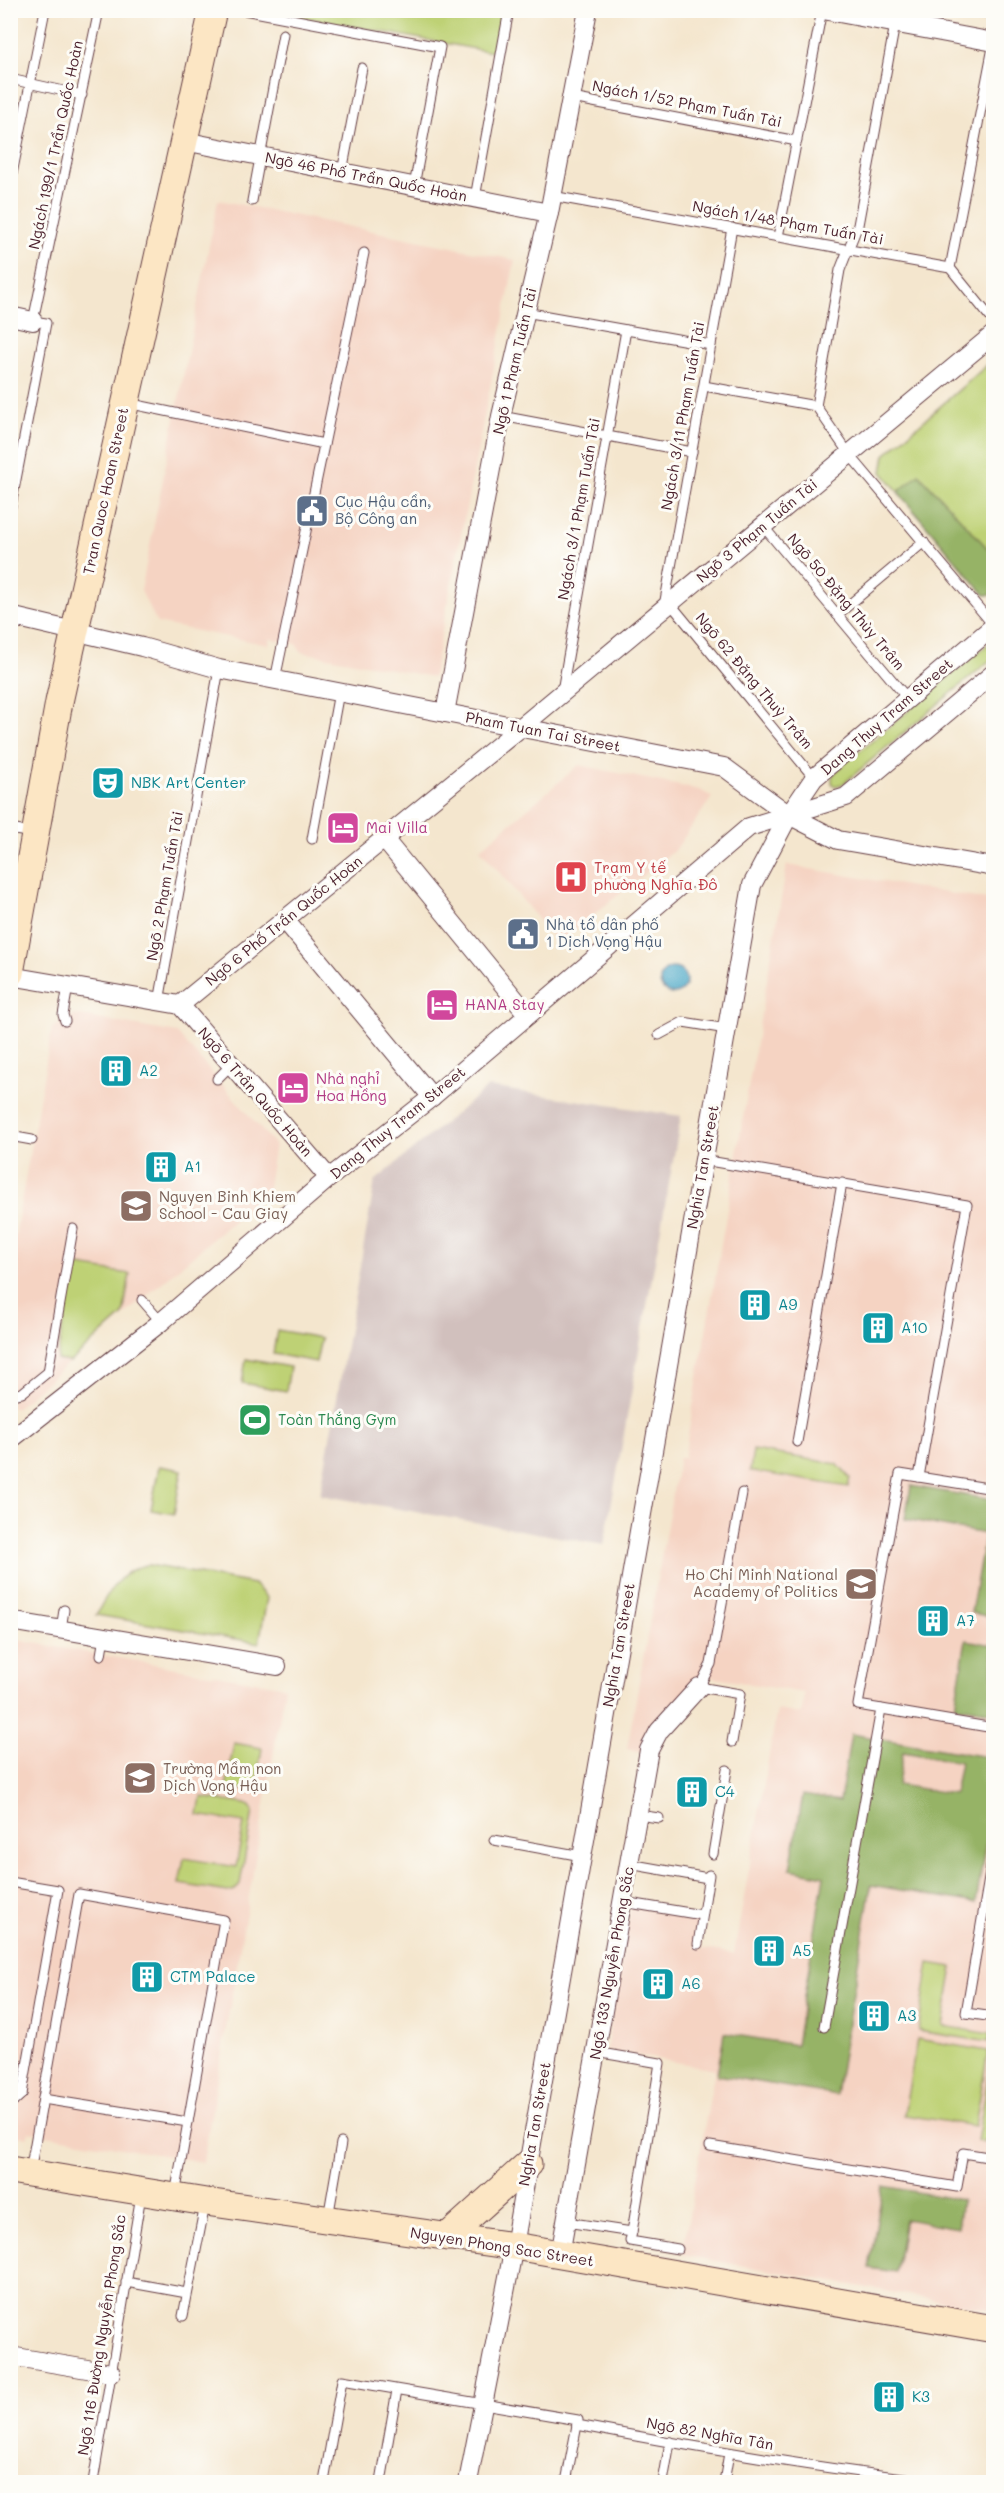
<svg xmlns="http://www.w3.org/2000/svg" width="1004" height="2493" font-family="Mali,sans-serif">
<style>
.built{fill:#f5d3c2}
.industrial{fill:#d1c0bd}
.green{fill:#bed175;stroke:#847850;stroke-width:1.5}
.forest{fill:#96b366;stroke:#706948;stroke-width:1.5;fill-rule:evenodd}
.water{fill:#47a6c6;stroke:#486278;stroke-width:1.5}
.lines{fill:none;stroke-linecap:round;stroke-linejoin:round}
.lane-casing{stroke:#643d43;stroke-width:11}
.street-casing{stroke:#643d43;stroke-width:20}
.secondary-casing{stroke:#643d43;stroke-width:29}
.lane{stroke:#fff;stroke-width:9}
.street{stroke:#fff;stroke-width:18}
.secondary{stroke:#fce6c4;stroke-width:27}
.labels{text-anchor:middle;stroke-width:6;stroke-linejoin:round;paint-order:stroke}
.street-label{font-size:15px;fill:#4a1f2b;stroke:#fdfcf7}
.service-label{font-size:15px;fill:#4e5e75;stroke:#fdfcf7;text-anchor:start}
.culture-label{font-size:15px;fill:#0d838f;stroke:#fdfcf7;text-anchor:start}
.hotel-label{font-size:15px;fill:#b23c85;stroke:#fdfcf7;text-anchor:start}
.health-label{font-size:15px;fill:#be3a42;stroke:#fdfcf7;text-anchor:start}
.education-label{font-size:15px;fill:#785e54;stroke:#fdfcf7;text-anchor:start}
.leisure-label{font-size:15px;fill:#27864d;stroke:#fdfcf7;text-anchor:start}
</style>
<rect width="100%" height="100%" fill="#fdfcf7"/>
<filter id="ink" filterUnits="userSpaceOnUse"><feTurbulence type="fractalNoise" baseFrequency=".0167" numOctaves="2"/><feDisplacementMap in="SourceGraphic" scale="12" xChannelSelector="R" yChannelSelector="G"/><feConvolveMatrix kernelMatrix="1 2 1 2 8 2 1 2 1" color-interpolation-filters="sRGB"/></filter>
<filter id="wash" filterUnits="userSpaceOnUse"><feTurbulence type="fractalNoise" baseFrequency=".008" numOctaves="4" result="noise"/><feDisplacementMap in="SourceGraphic" scale="24" xChannelSelector="R" yChannelSelector="G"/><feGaussianBlur stdDeviation="1.35" result="paint"/><feColorMatrix in="noise" values="0 0 0 0 0 0 0 0 0 0 0 0 0 0 0 0 0 1.4 0 .05"/><feComposite in="paint" operator="in"/></filter>
<g filter="url(#wash)">
<rect width="100%" height="100%" fill="#f4e6ce"/>
<!-- built -->
<g class="built">
<path d="M218,200L515,260L433,677L302,652L296,644L283,641L270,639L269,645L157,623L141,591Z"/>
<path d="M579,765L700,790L712,797L676,849L558,943L480,849Z"/>
<path d="M787,865L993,901V2310L682,2255L715,2069L606,2050L631,1906L699,1918L694,1947L734,1954L777,1710L801,1714L803,1705L804,1693L704,1676L640,1752L627,1749L679,1458H684Z"/>
<path d="M75,1015L177,1033L275,1145L267,1192L15,1409L11,1406V1259L52,1028Z"/>
<path d="M10,1639L285,1687L203,2162L29,2132L27,2137L11,2135Z"/>
</g>
<!-- industrial -->
<g class="industrial">
<path d="M924,11H993V24Z"/>
<path d="M488,1087L681,1116L604,1545L320,1495L375,1181Z"/>
</g>
<!-- green -->
<g class="green">
<path d="M269,11H505L497,53Z"/>
<path d="M993,360V595H985L882,472L885,455Z"/>
<path d="M993,640V658L843,784L835,786L832,783V777L835,772Z"/>
<path d="M73,1265L130,1274L123,1315L70,1362L57,1360Z"/>
<path d="M277,1330L321,1338L316,1362L273,1354Z"/>
<path d="M246,1359L290,1367L286,1391L242,1383Z"/>
<path d="M753,1450L837,1464L850,1478L848,1487L750,1471Z"/>
<path d="M159,1466L182,1470L174,1514L151,1510Z"/>
<path d="M149,1565L254,1584L267,1598L259,1643L96,1615C107,1594 122,1567 149,1565Z"/>
<path d="M234,1743L262,1748L255,1791L226,1787Z"/>
<path d="M201,1797L245,1804L250,1806L253,1811L240,1884L235,1890L228,1892L179,1884L184,1858L236,1867L244,1823L198,1815Z"/>
<path d="M929,1963L953,1967L943,2026L990,2034L989,2042L918,2031Z"/>
<path d="M917,2039L988,2051L975,2126L904,2115Z"/>
<path d="M993,2049L994,2121L990,2143L977,2141Z"/>
</g>
<!-- forest -->
<g class="forest">
<path d="M919,474L992,553L993,552V595H985L898,492Z"/>
<path d="M911,1486L993,1500V1617L971,1613L985,1534L905,1519Z"/>
<path d="M966,1640L993,1645V1712L955,1706Z"/>
<path d="M851,1734L987,1757L993,1763V1798L976,1903L871,1885L836,2095L717,2075L724,2033L796,2045L824,1876L790,1869L803,1795L840,1801ZM903,1752L960,1762L954,1794L898,1785Z"/>
<path d="M883,2186L962,2200L958,2228L905,2219L896,2272L869,2268Z"/>
</g>
<!-- water -->
<circle class="water" cx="673" cy="981" r="13"/>
</g>
<g filter="url(#ink)">
<g class="lines">
<defs>
<g id="lane">
<path d="M244,10L440,47L414,186"/>
<path d="M472,10H473"/>
<path d="M10,79L82,95"/>
<path d="M572,98L797,141"/>
<path d="M342,172L362,68"/>
<path d="M10,184L45,10"/>
<path d="M552,196L950,268L994,322"/>
<path d="M475,198L509,10"/>
<path d="M252,201L283,34"/>
<path d="M778,237L822,10"/>
<path d="M950,268L994,42"/>
<path d="M525,312L711,345"/>
<path d="M704,386L816,406L849,454L994,626"/>
<path d="M127,403L324,444"/>
<path d="M816,406L840,270L858,225L895,24"/>
<path d="M501,416L692,452"/>
<path d="M10,511L46,323L33,321L99,10"/>
<path d="M763,526L907,698"/>
<path d="M670,603L814,778"/>
<path d="M664,606L732,228"/>
<path d="M837,615L924,542"/>
<path d="M275,680L364,253"/>
<path d="M562,691L626,330"/>
<path d="M10,829L32,833"/>
<path d="M312,839L339,692"/>
<path d="M159,1002L219,669"/>
<path d="M65,1021L63,1015L68,986"/>
<path d="M659,1035L683,1022L727,1029"/>
<path d="M217,1079L231,1065"/>
<path d="M10,1136L32,1140"/>
<path d="M703,1160L967,1205L919,1477"/>
<path d="M142,1300L161,1322"/>
<path d="M10,1395L22,1393L48,1372L73,1229"/>
<path d="M797,1442L842,1183"/>
<path d="M994,1489L900,1474L858,1705L994,1728"/>
<path d="M61,1629L64,1610"/>
<path d="M101,1655L104,1637"/>
<path d="M732,1742L740,1694L699,1687L711,1664L742,1493"/>
<path d="M638,1815L659,1818"/>
<path d="M494,1840L582,1856"/>
<path d="M994,1849L966,2013L994,2017"/>
<path d="M713,1854L727,1770"/>
<path d="M629,1864L708,1878"/>
<path d="M10,1882L58,1890L22,2094L10,2105"/>
<path d="M623,1902L702,1915"/>
<path d="M698,1944L709,1875"/>
<path d="M824,2027L881,1709"/>
<path d="M10,2085L22,2094"/>
<path d="M43,2099L188,2122"/>
<path d="M710,2146L957,2187L963,2153L994,2158"/>
<path d="M30,2172L79,1894L224,1920L175,2195"/>
<path d="M328,2218L341,2143"/>
<path d="M566,2222L632,2232L660,2063L596,2052"/>
<path d="M632,2232L630,2241L678,2249"/>
<path d="M126,2282L187,2293"/>
<path d="M183,2316L205,2205"/>
<path d="M577,2425C698,2448 818,2469 940,2482"/>
<path d="M93,2482L141,2195"/>
<path d="M324,2482L342,2380L578,2420L577,2425"/>
<path d="M381,2482L397,2390"/>
<path d="M566,2482L577,2425"/>
<path d="M663,2482L670,2442"/>
<path d="M724,2482L729,2453"/>
</g>
<g id="street">
<path d="M823,10L994,42"/>
<path d="M184,141L549,213"/>
<path d="M10,316L33,321"/>
<path d="M10,616L142,647L219,669L724,767L789,815L838,840L994,867"/>
<path d="M445,713L501,416L549,213L588,10"/>
<path d="M384,839L528,1015"/>
<path d="M285,920L432,1097"/>
<path d="M10,976L180,1005L520,728L994,334"/>
<path d="M180,1005L329,1178"/>
<path d="M10,1440L161,1322L329,1178L432,1097L749,827L846,797L994,673"/>
<path d="M10,1621L277,1666"/>
<path d="M560,2255L649,1750L659,1731L699,1687"/>
<path d="M10,2356L111,2373"/>
<path d="M468,2482L514,2246L752,885L789,815L814,778L994,626"/>
</g>
<g id="secondary">
<path d="M10,973L59,702L213,10"/>
<path d="M10,2170L206,2202L514,2246L994,2329"/>
<path d="M447,2237L528,2164"/>
</g>
</defs>
<!-- lane casing -->
<use href="#lane" class="lane-casing"/>
<!-- street casing -->
<use href="#street" class="street-casing"/>
<!-- secondary casing -->
<use href="#secondary" class="secondary-casing"/>
<!-- lane -->
<use href="#lane" class="lane"/>
<!-- street -->
<use href="#street" class="street"/>
<!-- secondary -->
<use href="#secondary" class="secondary"/>
</g>
</g>
<!-- icons -->
<defs>
<symbol id="civic-square" viewBox="-11 -11 22 22"><rect x="-9" y="-9" width="18" height="18" rx="4" fill="#5c6f8a" stroke="#fdfcf7"/><path d="M-.6-6.5H3V-4.5H.6V-3L4-1V1h2V6H-6V1h2V-1L-.6-3ZM-1.2 2.5V6h2.4V2.5Z" fill="#fff"/></symbol>
<symbol id="theatre-square" viewBox="-11 -11 22 22"><rect x="-9" y="-9" width="18" height="18" rx="4" fill="#0f9aa8" stroke="#fdfcf7"/><path d="M-5-5.5Q0-4 5-5.5V0Q5 5 0 6Q-5 5-5 0ZM-3.3-2.5H-1v1.5H-3.3ZM1-2.5H3.3v1.5H1ZM-2.8 1Q0 5.5 2.8 1Z" fill="#fff"/></symbol>
<symbol id="hotel-square" viewBox="-11 -11 22 22"><rect x="-9" y="-9" width="18" height="18" rx="4" fill="#d1479c" stroke="#fdfcf7"/><path d="M-6-4.5h1.5V1H6V5H4.5V3h-9V5H-6ZM-4 0a1.8 1.8 0 1 1 3.6 0ZM.5 0V-2.5h3Q6-2.5 6 0Z" fill="#fff"/></symbol>
<symbol id="hospital-square" viewBox="-11 -11 22 22"><rect x="-9" y="-9" width="18" height="18" rx="4" fill="#e0444e" stroke="#fdfcf7"/><path d="M-5-5h3v3.5h4V-5h3V5h-3V1.5h-4V5h-3Z" fill="#fff"/></symbol>
<symbol id="building-square" viewBox="-11 -11 22 22"><rect x="-9" y="-9" width="18" height="18" rx="4" fill="#0f9aa8" stroke="#fdfcf7"/><path d="M-4-6H4V6H1V3H-1V6H-4ZM-2.5-4.3h1.7v1.8h-1.7ZM.8-4.3h1.7v1.8H.8ZM-2.5-1h1.7V.8h-1.7ZM.8-1h1.7V.8H.8Z" fill="#fff"/></symbol>
<symbol id="school-square" viewBox="-11 -11 22 22"><rect x="-9" y="-9" width="18" height="18" rx="4" fill="#8d6e63" stroke="#fdfcf7"/><path d="M0-5L7-2L0 1L-7-2ZM-4 1L0 2.5L4 1V4Q0 6-4 4Z" fill="#fff"/></symbol>
<symbol id="stadium-square" viewBox="-11 -11 22 22"><rect x="-9" y="-9" width="18" height="18" rx="4" fill="#2e9e5b" stroke="#fdfcf7"/><path d="M0-5a6.5 5 0 1 0 0 10a6.5 5 0 1 0 0-10ZM-3.5-1.8h7v3.6h-7Z" fill="#fff"/></symbol>
<symbol id="university-square" viewBox="-11 -11 22 22"><rect x="-9" y="-9" width="18" height="18" rx="4" fill="#8d6e63" stroke="#fdfcf7"/><path d="M0-5L7-2L0 1L-7-2ZM-4 1L0 2.5L4 1V4Q0 6-4 4Z" fill="#fff"/></symbol>
</defs>
<g fill-rule="evenodd">
<use href="#civic-square" x="293" y="492" width="38" height="38"/>
<use href="#theatre-square" x="89" y="764" width="38" height="38"/>
<use href="#hotel-square" x="324" y="809" width="38" height="38"/>
<use href="#hospital-square" x="552" y="858" width="38" height="38"/>
<use href="#civic-square" x="504" y="915" width="38" height="38"/>
<use href="#hotel-square" x="423" y="986" width="38" height="38"/>
<use href="#building-square" x="97" y="1052" width="38" height="38"/>
<use href="#hotel-square" x="274" y="1069" width="38" height="38"/>
<use href="#building-square" x="142" y="1148" width="38" height="38"/>
<use href="#school-square" x="117" y="1187" width="38" height="38"/>
<use href="#building-square" x="736" y="1286" width="38" height="38"/>
<use href="#building-square" x="859" y="1309" width="38" height="38"/>
<use href="#stadium-square" x="236" y="1401" width="38" height="38"/>
<use href="#university-square" x="842" y="1565" width="38" height="38"/>
<use href="#building-square" x="914" y="1602" width="38" height="38"/>
<use href="#school-square" x="121" y="1759" width="38" height="38"/>
<use href="#building-square" x="673" y="1773" width="38" height="38"/>
<use href="#building-square" x="750" y="1932" width="38" height="38"/>
<use href="#building-square" x="128" y="1958" width="38" height="38"/>
<use href="#building-square" x="639" y="1965" width="38" height="38"/>
<use href="#building-square" x="855" y="1997" width="38" height="38"/>
<use href="#building-square" x="870" y="2378" width="38" height="38"/>
</g>
<g class="labels">
<!-- street labels -->
<g class="street-label">
<text transform="translate(687 104) rotate(11)" y="5">Ngách 1/52 Phạm Tuấn Tài</text>
<text transform="translate(56 145) rotate(-78)" y="5">Ngách 199/1 Trần Quốc Hoàn</text>
<text transform="translate(366 177) rotate(11)" y="5">Ngõ 46 Phố Trần Quốc Hoàn</text>
<text transform="translate(788 223) rotate(10)" y="5">Ngách 1/48 Phạm Tuấn Tài</text>
<text transform="translate(515 361) rotate(-77)" y="5">Ngõ 1 Phạm Tuấn Tài</text>
<text transform="translate(683 416) rotate(-80)" y="5">Ngách 3/11 Phạm Tuấn Tài</text>
<text transform="translate(106 491) rotate(-78)" y="5">Tran Quoc Hoan Street</text>
<text transform="translate(579 509) rotate(-80)" y="5">Ngách 3/1 Phạm Tuấn Tài</text>
<text transform="translate(757 531) rotate(-40)" y="5">Ngõ 3 Phạm Tuấn Tài</text>
<text transform="translate(846 602) rotate(50)" y="5">Ngõ 50 Đặng Thùy Trâm</text>
<text transform="translate(754 681) rotate(50)" y="5">Ngõ 62 Đặng Thuỳ Trâm</text>
<text transform="translate(887 717) rotate(-41)" y="5">Dang Thuy Tram Street</text>
<text transform="translate(543 732) rotate(11)" y="5">Pham Tuan Tai Street</text>
<text transform="translate(165 886) rotate(-80)" y="5">Ngõ 2 Phạm Tuấn Tài</text>
<text transform="translate(284 921) rotate(-39)" y="5">Ngõ 6 Phố Trần Quốc Hoàn</text>
<text transform="translate(255 1092) rotate(49)" y="5">Ngõ 6 Trần Quốc Hoàn</text>
<text transform="translate(398 1123) rotate(-39)" y="5">Dang Thuy Tram Street</text>
<text transform="translate(703 1167) rotate(-80)" y="5">Nghia Tan Street</text>
<text transform="translate(619 1645) rotate(-80)" y="5">Nghia Tan Street</text>
<text transform="translate(612 1963) rotate(-80)" y="5">Ngõ 133 Nguyễn Phong Sắc</text>
<text transform="translate(535 2124) rotate(-80)" y="5">Nghia Tan Street</text>
<text transform="translate(502 2247) rotate(9)" y="5">Nguyen Phong Sac Street</text>
<text transform="translate(102 2335) rotate(-81)" y="5">Ngõ 116 Đường Nguyễn Phong Sắc</text>
<text transform="translate(710 2434) rotate(10)" y="5">Ngõ 82 Nghĩa Tân</text>
</g>
<!-- service labels -->
<g class="service-label">
<text x="335" y="507">Cục Hậu cần,<tspan x="335" dy="17">Bộ Công an</tspan></text>
<text x="546" y="930">Nhà tổ dân phố<tspan x="546" dy="17">1 Dịch Vọng Hậu</tspan></text>
</g>
<!-- culture labels -->
<g class="culture-label">
<text x="131" y="788">NBK Art Center</text>
<text x="139" y="1076">A2</text>
<text x="184" y="1172">A1</text>
<text x="778" y="1310">A9</text>
<text x="901" y="1333">A10</text>
<text x="956" y="1626">A7</text>
<text x="715" y="1797">C4</text>
<text x="792" y="1956">A5</text>
<text x="170" y="1982">CTM Palace</text>
<text x="681" y="1989">A6</text>
<text x="897" y="2021">A3</text>
<text x="912" y="2402">K3</text>
</g>
<!-- hotel labels -->
<g class="hotel-label">
<text x="366" y="833">Mai Villa</text>
<text x="465" y="1010">HANA Stay</text>
<text x="316" y="1084">Nhà nghỉ<tspan x="316" dy="17">Hoa Hồng</tspan></text>
</g>
<!-- health labels -->
<g class="health-label">
<text x="594" y="873">Trạm Y tế<tspan x="594" dy="17">phường Nghĩa Đô</tspan></text>
</g>
<!-- education labels -->
<g class="education-label">
<text x="159" y="1202">Nguyen Binh Khiem<tspan x="159" dy="17">School - Cau Giay</tspan></text>
<text x="838" y="1580" text-anchor="end">Ho Chi Minh National<tspan x="838" dy="17">Academy of Politics</tspan></text>
<text x="163" y="1774">Trường Mầm non<tspan x="163" dy="17">Dịch Vọng Hậu</tspan></text>
</g>
<!-- leisure labels -->
<g class="leisure-label">
<text x="278" y="1425">Toàn Thắng Gym</text>
</g>
</g>
<!-- margin -->
<rect width="1004" height="2493" fill="none" stroke="#fdfcf7" stroke-width="36"/>
</svg>
